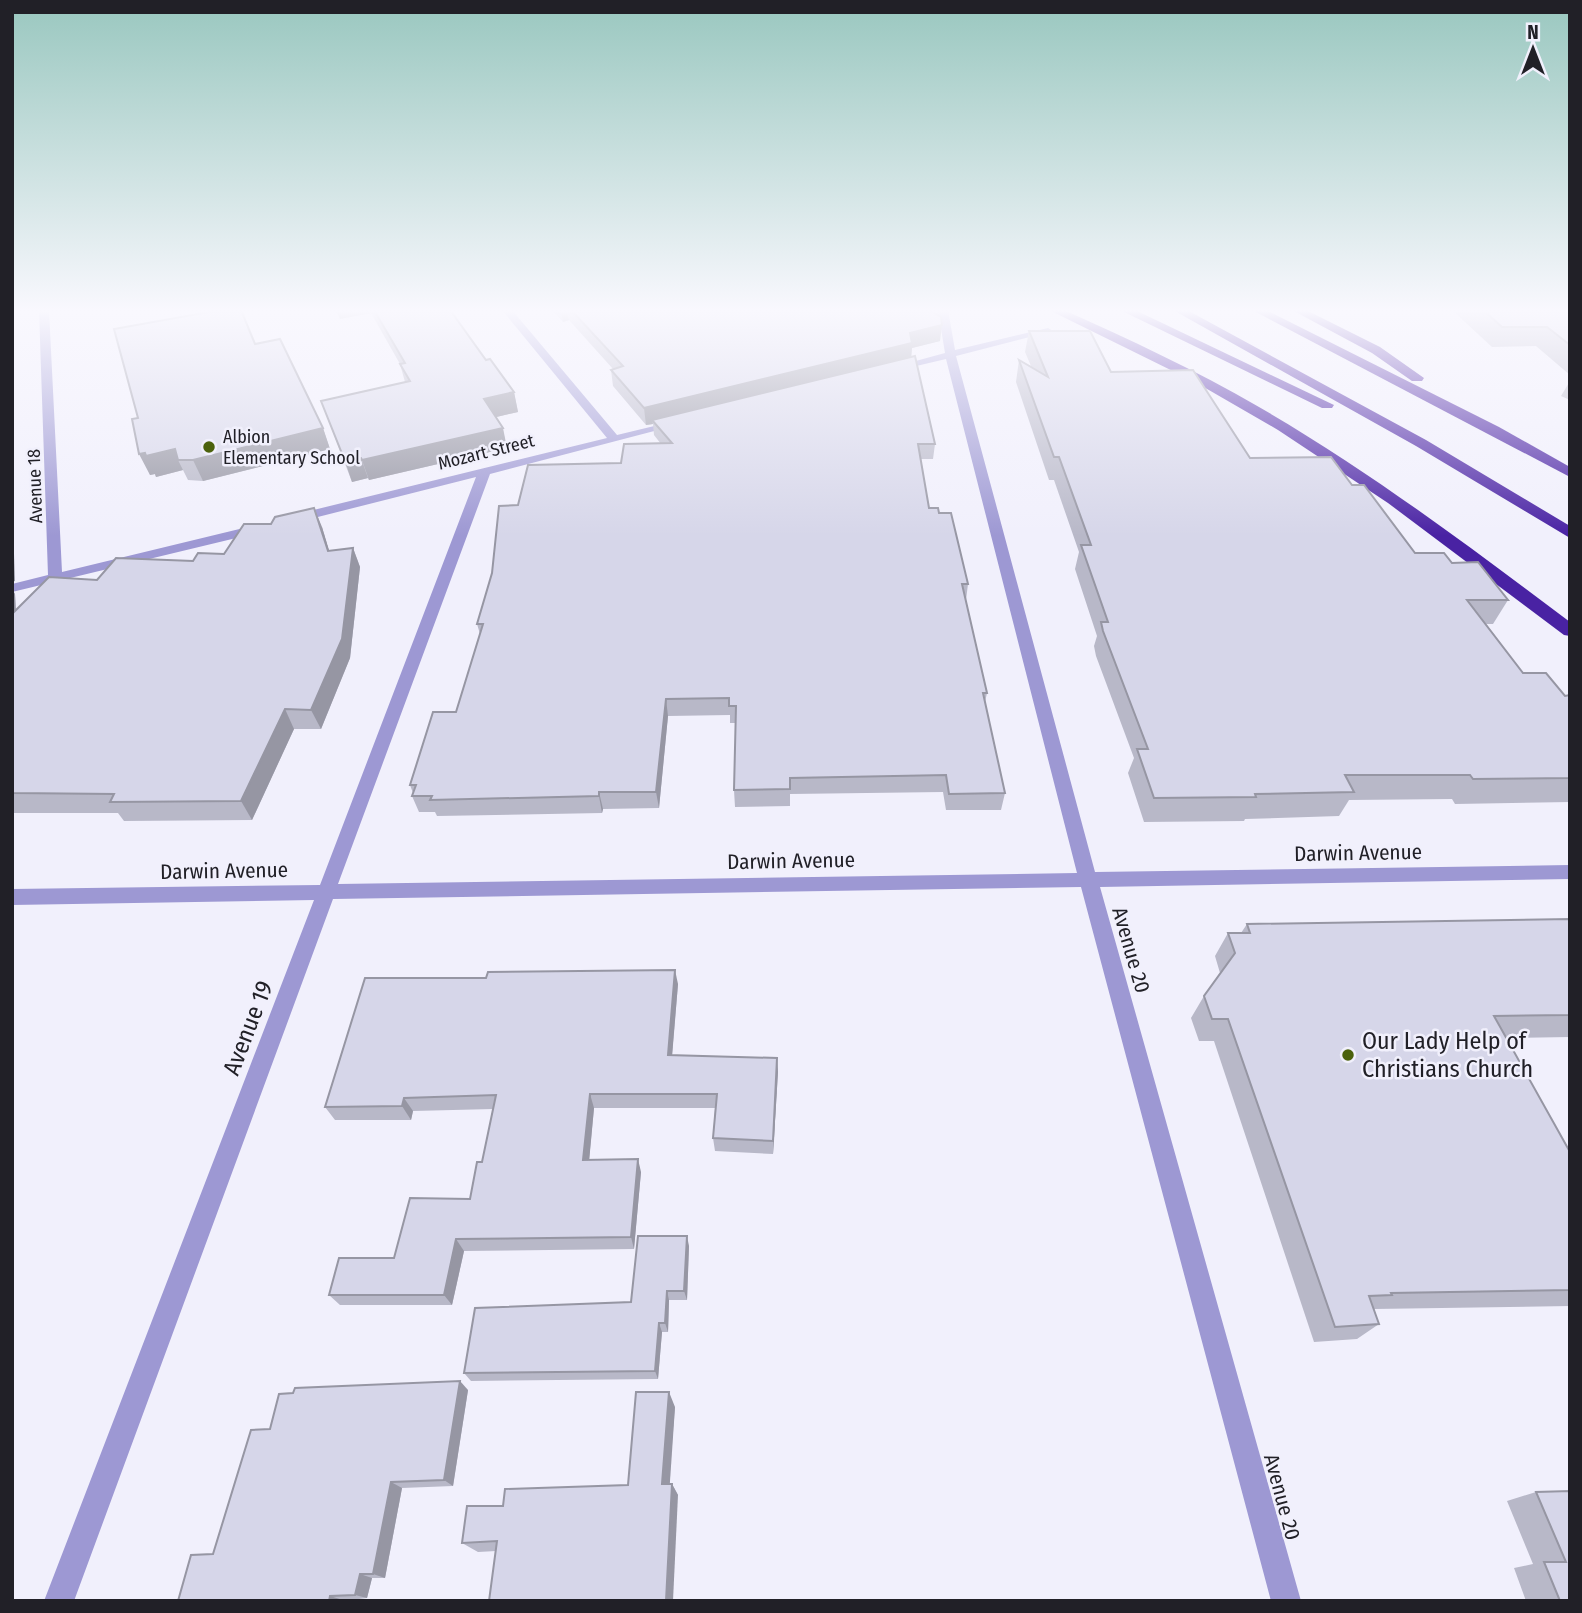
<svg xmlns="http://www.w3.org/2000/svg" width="1582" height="1613" font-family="'Fira Sans Condensed',sans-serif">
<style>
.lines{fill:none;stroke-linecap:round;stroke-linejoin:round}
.minor{fill:#9d98d3;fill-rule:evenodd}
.highway{fill:#4922a3;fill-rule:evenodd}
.wall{fill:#b8b8c8}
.shaded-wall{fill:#9696a3}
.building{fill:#d6d6e9;stroke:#9696a3;stroke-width:2}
.poi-dot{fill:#4c620d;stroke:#f1f0fc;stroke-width:2.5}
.labels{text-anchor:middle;stroke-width:5;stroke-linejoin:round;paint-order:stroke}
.far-poi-label{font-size:18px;fill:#212027;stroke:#f1f0fc;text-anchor:start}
.far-street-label{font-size:18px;fill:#212027;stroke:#f1f0fc}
.street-label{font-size:21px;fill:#212027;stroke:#f1f0fc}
.near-street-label{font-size:24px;fill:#212027;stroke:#f1f0fc}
.near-poi-label{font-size:24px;fill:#212027;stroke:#f1f0fc;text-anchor:start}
</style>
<rect width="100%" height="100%" fill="#f1f0fc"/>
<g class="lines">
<!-- minor -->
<g class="minor">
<path d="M39,310H49L62,572L260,524L267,528L265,531L12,592V584L48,575Z"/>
<path d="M502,310H512L617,435L675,421L681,424L490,474L338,884L1077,873L946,359L895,371L890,368L945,353L938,310H948L955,350L1048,328L1053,331L956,356L1095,872L1570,865V879L1100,887L1301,1601H1271L1081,887L333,899L74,1601H44L314,900L12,905V889L320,885L476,477L294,523L287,519L289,516L607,438Z"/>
</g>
<!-- highway -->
<g class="highway">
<path d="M1049,310H1064C1130,340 1196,370 1259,407C1368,470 1469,546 1570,622V636L1564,635L1388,503L1278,430L1195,382Z"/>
<path d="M1120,310H1135L1334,405L1332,408H1322Z"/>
<path d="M1173,310H1187L1426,440L1570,526V538L1416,446Z"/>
<path d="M1252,310H1266L1499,427L1570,467V477Z"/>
<path d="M1292,310H1306L1380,347L1424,378L1422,381H1412L1372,353Z"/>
</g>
</g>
<!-- wall -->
<g class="wall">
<path d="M335,310H450L486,360L514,392L518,412L496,417L507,448L369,480L368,478L352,482L321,401L405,382L400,364L371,313L340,319Z"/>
<path d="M552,310H930L940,341L912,348L911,357L935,444L933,459H921L929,508L939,513L968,584L966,600L987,693L985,702L1005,793L1001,810H946L943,792L790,794V806L735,807L734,790L736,723H730V715L668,716L659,808L603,809L602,813L437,816L435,812H419L412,796L413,793L410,785L456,712L480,634L477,624L518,505L621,463L661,444L654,435L653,424L646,425L613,386L611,370L613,369L569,320L563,322Z"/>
<path d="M1452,310H1570V375L1536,346L1492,347Z"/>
<path d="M1029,331L1111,372L1250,458L1352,485L1415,553L1452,563L1508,600L1493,624H1486L1523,673L1565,696L1570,695V802L1455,804L1452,799L1349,800L1339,816L1245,819L1244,821L1144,822L1128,773L1134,758L1096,656L1094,646L1097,636L1075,569L1079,552L1054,480H1049L1016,382L1019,360L1031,366L1025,352Z"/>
<path d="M255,344L323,428L330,449L203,481L188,480L183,470L156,477L155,474L150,475L138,418Z"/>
<path d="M1570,381V400L1561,396Z"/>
<path d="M322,527L329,551L353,548L360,567L350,658L321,729H294L252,820L124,821L118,813H12V589L15,594L16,610L97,580L193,561Z"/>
<path d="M1570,919V1037L1506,1038L1570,1152V1306L1374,1309L1379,1324L1357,1339L1314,1342L1214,1041H1199L1191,1018L1204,996L1220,973L1215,956L1228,933H1241L1247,924Z"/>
<path d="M678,984L672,1055L777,1058L778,1072L773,1154L715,1151L713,1138L715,1108H594L589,1160L641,1172L634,1249L464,1251L452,1305H340L329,1295L394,1258L470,1199L482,1162L493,1109L413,1111L411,1120H335L325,1107Z"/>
<path d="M689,1246L687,1300H669L668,1332H662L658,1379L471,1381L464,1373L631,1302Z"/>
<path d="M468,1390L453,1486L402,1488L385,1578H372L367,1598L343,1601H178L213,1554L270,1429Z"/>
<path d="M675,1407L669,1484H672L678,1495L496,1551L478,1552L462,1543L503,1506L628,1485Z"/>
<path d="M1570,1491V1601H1526L1514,1568L1533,1564L1507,1501L1536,1492Z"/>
</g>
<!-- shaded-wall -->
<g class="shaded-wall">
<path d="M337,310H370L371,313L340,319Z"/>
<path d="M561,310H567L569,320L563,322Z"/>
<path d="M942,325L940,341L912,348L911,360L652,420L653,424L646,425L644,408L910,333Z"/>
<path d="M514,392L518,412L488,419L484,399Z"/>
<path d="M323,428L330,449L203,481L193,460Z"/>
<path d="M503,428L507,448L369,480L362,460Z"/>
<path d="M175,449L178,460L183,470L156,477L155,474L150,475L139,454Z"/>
<path d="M361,458L368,478L352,482L345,461Z"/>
<path d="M314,508L322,527L335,570L328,551Z"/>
<path d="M353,548L360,567L350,658L321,729L311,710Z"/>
<path d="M12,551L14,554L15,581L12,582Z"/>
<path d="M12,589L15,594L17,643L12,636Z"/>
<path d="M666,699L668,716L659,808L656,792Z"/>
<path d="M285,709L294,729L252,820L241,801Z"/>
<path d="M599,792L603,809L602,813L599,796Z"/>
<path d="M675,970L678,984L671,1069L668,1055Z"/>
<path d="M777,1058L778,1072L773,1154V1141Z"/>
<path d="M590,1094L594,1108L588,1173L583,1160Z"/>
<path d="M404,1098L413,1111L411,1120L402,1106Z"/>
<path d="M638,1159L641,1172L634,1249L631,1237Z"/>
<path d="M687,1236L689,1246L687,1300L684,1291Z"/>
<path d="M456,1239L464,1251L452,1305L444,1295Z"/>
<path d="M667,1291L669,1300L668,1332L665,1323Z"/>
<path d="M659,1323L662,1332L658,1379L655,1371Z"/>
<path d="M460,1381L468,1390L453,1486L444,1480Z"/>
<path d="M669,1392L675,1407L669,1496L662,1484Z"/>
<path d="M391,1482L402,1488L385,1578L373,1574Z"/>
<path d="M672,1484L678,1495L673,1601H666Z"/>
<path d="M360,1574L372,1578L367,1598L355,1595Z"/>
<path d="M330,1596L343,1600V1601H329Z"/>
</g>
<!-- building -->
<g class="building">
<path d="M220,310H241L255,344L280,339L323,428L193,460H178L175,449L146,456L145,453L139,454L132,419L138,418L114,329Z"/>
<path d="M374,310H450L486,360L490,359L514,392L484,399L503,428L362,460L361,458L345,461L321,401L410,381L400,364L405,363Z"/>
<path d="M571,310H930L941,317L942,325L910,333L912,343L644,408L611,370L623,366Z"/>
<path d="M1483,310H1570V345L1547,327H1502Z"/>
<path d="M1029,331H1090L1111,372L1193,370L1250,458L1331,457L1352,485H1364L1415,553H1444L1452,563L1478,562L1508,600H1467L1523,673H1546L1565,696L1570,695V778L1473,779L1470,775H1345L1354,792L1255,794L1256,797L1154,798L1137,749H1148L1103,631L1101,622H1108L1081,545H1091L1059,457H1054L1019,360L1048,377Z"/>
<path d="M915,356L935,444H918L929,508H938L939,513H951L968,584H962L987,693H983L1005,793L949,794L946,775L790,778V789L734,790L736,706H729V698L666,699L656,792H599V796L430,800L432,796H412L416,785H410L433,712H456L483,624H477L492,573L499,506L518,505L528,465L621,463L624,444L672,443L652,420Z"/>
<path d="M314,508L328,551L353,548L342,639L311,710L285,709L241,801L110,802L114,794L12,793V614L49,577L97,580L116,558L193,561L198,553L224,554L244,524H271L275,517Z"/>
<path d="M1570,919V1015L1494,1016L1570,1152V1290L1391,1293L1392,1295L1369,1296L1379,1324L1335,1327L1228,1019H1212L1204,996L1235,953L1228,933H1250L1247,924Z"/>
<path d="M675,970L668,1055L777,1058L773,1141L713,1138L717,1094H590L583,1160L638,1159L631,1237L456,1239L444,1295H329L339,1258H394L410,1198L470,1199L477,1162H482L496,1095L404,1098L402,1106L325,1107L365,978H486L488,972Z"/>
<path d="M638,1236H687L684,1291H667L665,1323H659L655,1371L464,1373L475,1308L631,1302Z"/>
<path d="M460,1381L444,1480L391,1482L373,1574H360L355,1595L330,1596L329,1601H178L191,1555L213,1554L251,1430L270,1429L279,1394L293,1393L295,1388Z"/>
<path d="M636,1392H669L662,1484H672L666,1601H489L497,1541L462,1543L467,1506H503L505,1489L628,1485Z"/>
<path d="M1570,1491V1601H1560L1544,1562H1566L1536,1492Z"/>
</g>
<!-- sky -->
<linearGradient id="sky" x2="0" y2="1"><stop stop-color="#99c7bf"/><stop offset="0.58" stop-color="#f9f8fe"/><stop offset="1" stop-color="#f9f8fe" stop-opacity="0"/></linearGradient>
<rect width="1582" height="536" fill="url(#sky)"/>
<!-- markers -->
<g class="poi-dot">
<circle cx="209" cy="447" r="7"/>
<circle cx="1348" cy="1055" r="7"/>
</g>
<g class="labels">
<!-- far-poi labels -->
<g class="far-poi-label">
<text x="223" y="443">Albion<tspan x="223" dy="21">Elementary School</tspan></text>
</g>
<!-- far-street labels -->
<g class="far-street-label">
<text transform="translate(486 452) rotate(-14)" y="6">Mozart Street</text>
<text transform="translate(35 486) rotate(-92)" y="6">Avenue 18</text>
</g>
<!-- street labels -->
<g class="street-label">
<text transform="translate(1358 853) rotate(-1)" y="7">Darwin Avenue</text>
<text transform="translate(791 861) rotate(-1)" y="7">Darwin Avenue</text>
<text transform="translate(224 871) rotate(-1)" y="7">Darwin Avenue</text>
<text transform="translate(1131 950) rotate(74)" y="7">Avenue 20</text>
<text transform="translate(1282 1497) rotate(75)" y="7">Avenue 20</text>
</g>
<!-- near-street labels -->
<g class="near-street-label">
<text transform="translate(248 1028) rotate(-69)" y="8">Avenue 19</text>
</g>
<!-- near-poi labels -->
<g class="near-poi-label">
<text x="1362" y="1049">Our Lady Help of<tspan x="1362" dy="28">Christians Church</tspan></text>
</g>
</g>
<!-- border -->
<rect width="1582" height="1613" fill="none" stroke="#212027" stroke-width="28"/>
<!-- north arrow -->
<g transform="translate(1533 49)" stroke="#f1f0fc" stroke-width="5" paint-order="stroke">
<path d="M0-5L12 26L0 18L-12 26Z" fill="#212027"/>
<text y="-10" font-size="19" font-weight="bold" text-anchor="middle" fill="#212027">N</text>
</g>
</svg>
